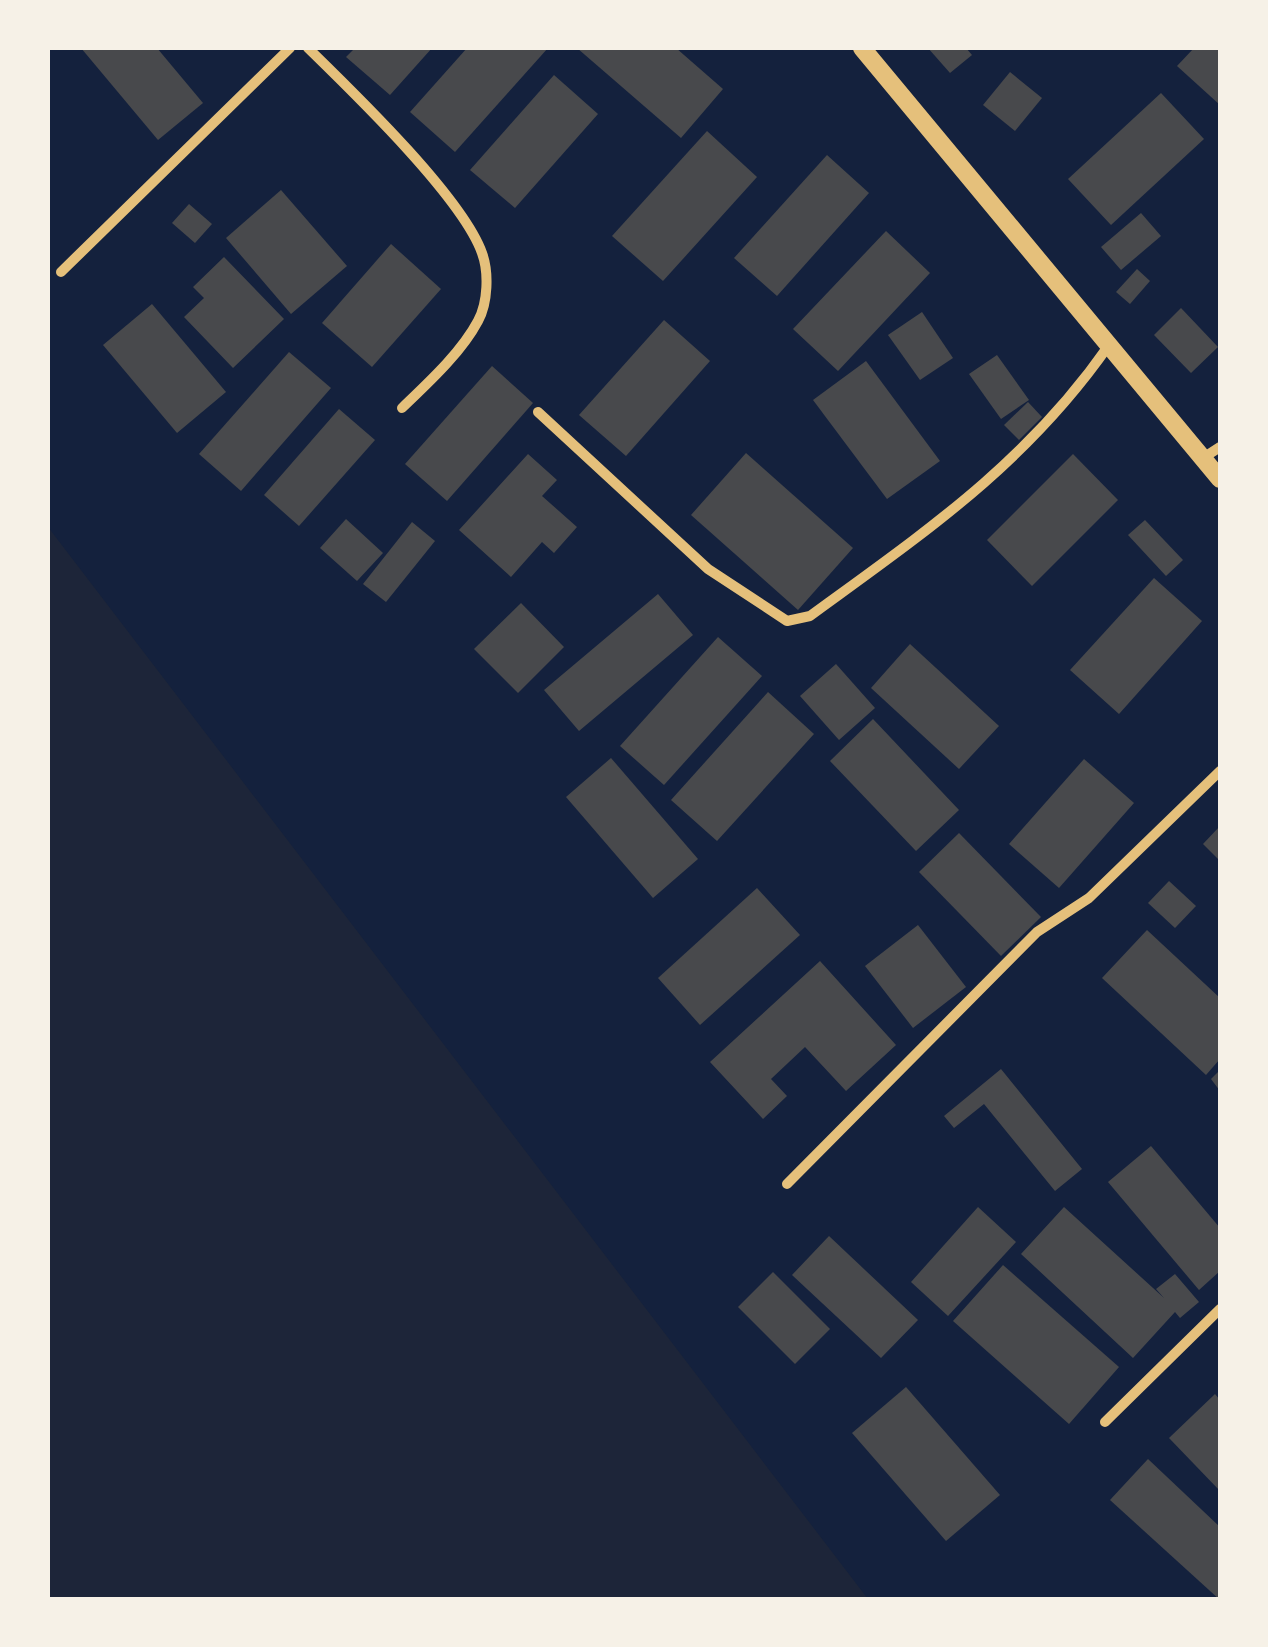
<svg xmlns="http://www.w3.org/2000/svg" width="1268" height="1647" font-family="'Varela Round',sans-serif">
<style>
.green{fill:#1d2539}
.building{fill:#48494c}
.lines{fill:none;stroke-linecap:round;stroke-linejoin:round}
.minor{stroke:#e5c07b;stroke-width:10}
.tertiary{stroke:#e5c07b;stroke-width:18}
</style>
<rect width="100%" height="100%" fill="#14213d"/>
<!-- green -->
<path class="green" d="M48,527L868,1599H48Z"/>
<!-- building -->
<g class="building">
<path d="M81,48H157L203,103L158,140Z"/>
<path d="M355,48H432L390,95L346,57Z"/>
<path d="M467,48H548L455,152L410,112Z"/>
<path d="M577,48H676L723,89L681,138Z"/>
<path d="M928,48H966L972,55L950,73Z"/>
<path d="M1194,48H1220V105L1177,66Z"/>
<path d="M1010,72L1042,98L1015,131L983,105Z"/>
<path d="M554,75L598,114L515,208L470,170Z"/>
<path d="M1161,93L1204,139L1111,225L1068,179Z"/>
<path d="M707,131L757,177L663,281L612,236Z"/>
<path d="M827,155L869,193L777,296L734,258Z"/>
<path d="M281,190L347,266L291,314L226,238Z"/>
<path d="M189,204L212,224L195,243L172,223Z"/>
<path d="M1141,213L1161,236L1121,270L1101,247Z"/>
<path d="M886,231L930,273L838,371L793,329Z"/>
<path d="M391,244L441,289L372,367L322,323Z"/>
<path d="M224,257L284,319L233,368L184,317L204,298L193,287Z"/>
<path d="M1137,269L1150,281L1130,304L1116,292Z"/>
<path d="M152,304L226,392L177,433L103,345Z"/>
<path d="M1181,308L1218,347L1191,373L1154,335Z"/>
<path d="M922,312L953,358L920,380L888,335Z"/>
<path d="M664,320L710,361L626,456L579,415Z"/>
<path d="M289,352L331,388L241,491L199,454Z"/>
<path d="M997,355L1029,400L1001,419L969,374Z"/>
<path d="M866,361L940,461L887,499L813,400Z"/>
<path d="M492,366L533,403L447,501L405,464Z"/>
<path d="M1028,402L1042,417L1019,440L1004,425Z"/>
<path d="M339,409L375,440L299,526L264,495Z"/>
<path d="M746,453L853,548L798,610L691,515Z"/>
<path d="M528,454L557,480L542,496L577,527L554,553L542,542L511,577L459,530Z"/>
<path d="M1073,454L1118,500L1032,586L987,540Z"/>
<path d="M346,519L383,553L357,581L320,548Z"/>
<path d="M1145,520L1183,560L1166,576L1128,535Z"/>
<path d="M412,522L435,541L386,602L363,584Z"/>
<path d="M1154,578L1202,621L1119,714L1070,670Z"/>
<path d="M658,594L693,635L579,731L544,690Z"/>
<path d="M521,603L564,647L518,693L474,649Z"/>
<path d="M718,637L762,676L664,785L620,746Z"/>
<path d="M910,644L999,726L959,769L871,688Z"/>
<path d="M836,664L875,708L839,740L800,696Z"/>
<path d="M768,692L814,734L717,841L671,800Z"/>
<path d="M873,719L959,810L916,851L830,761Z"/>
<path d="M611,758L698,859L653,898L566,797Z"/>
<path d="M1084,759L1134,803L1059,888L1009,844Z"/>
<path d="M1220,826V861L1203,844Z"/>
<path d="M959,833L1041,917L1001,956L919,872Z"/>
<path d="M1169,881L1196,906L1175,928L1148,903Z"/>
<path d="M757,888L800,935L700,1025L658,978Z"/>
<path d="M918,925L966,987L913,1028L865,966Z"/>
<path d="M1147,930L1220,998V1059L1206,1075L1102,978Z"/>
<path d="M820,961L896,1045L846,1091L805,1047L771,1079L787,1096L763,1119L710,1062Z"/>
<path d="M1001,1069L1082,1169L1055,1191L984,1104L954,1128L944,1116Z"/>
<path d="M1220,1070V1091L1211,1079Z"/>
<path d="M1151,1146L1220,1228V1271L1199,1290L1108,1182Z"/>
<path d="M978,1207L1016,1242L948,1316L911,1282Z"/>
<path d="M1064,1207L1164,1298L1156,1289L1175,1274L1199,1302L1180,1318L1175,1312L1133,1358L1021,1254Z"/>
<path d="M829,1236L918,1320L881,1358L792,1275Z"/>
<path d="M1003,1265L1119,1367L1069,1424L953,1321Z"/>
<path d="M773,1272L830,1329L795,1364L738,1307Z"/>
<path d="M906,1387L1000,1495L946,1541L852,1433Z"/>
<path d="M1215,1394L1220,1400V1491L1169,1438Z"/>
<path d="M1148,1459L1220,1527V1600L1110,1500Z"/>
</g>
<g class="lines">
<!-- minor -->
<g class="minor">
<path d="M308,48C353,92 462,197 482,253C489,272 488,303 478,321C461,353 428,383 402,408"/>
<path d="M61,272L290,48"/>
<path d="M538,412L708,569L787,621L810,616C925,532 1026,464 1109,345"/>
<path d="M1203,458L1220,447"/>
<path d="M787,1184L1037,932L1089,898L1220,771"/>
<path d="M1105,1422L1220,1309"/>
</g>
<!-- tertiary -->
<path class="tertiary" d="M862,48L1220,479"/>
</g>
<!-- border -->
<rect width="1268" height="1647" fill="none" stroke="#f6f1e7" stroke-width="100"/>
</svg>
